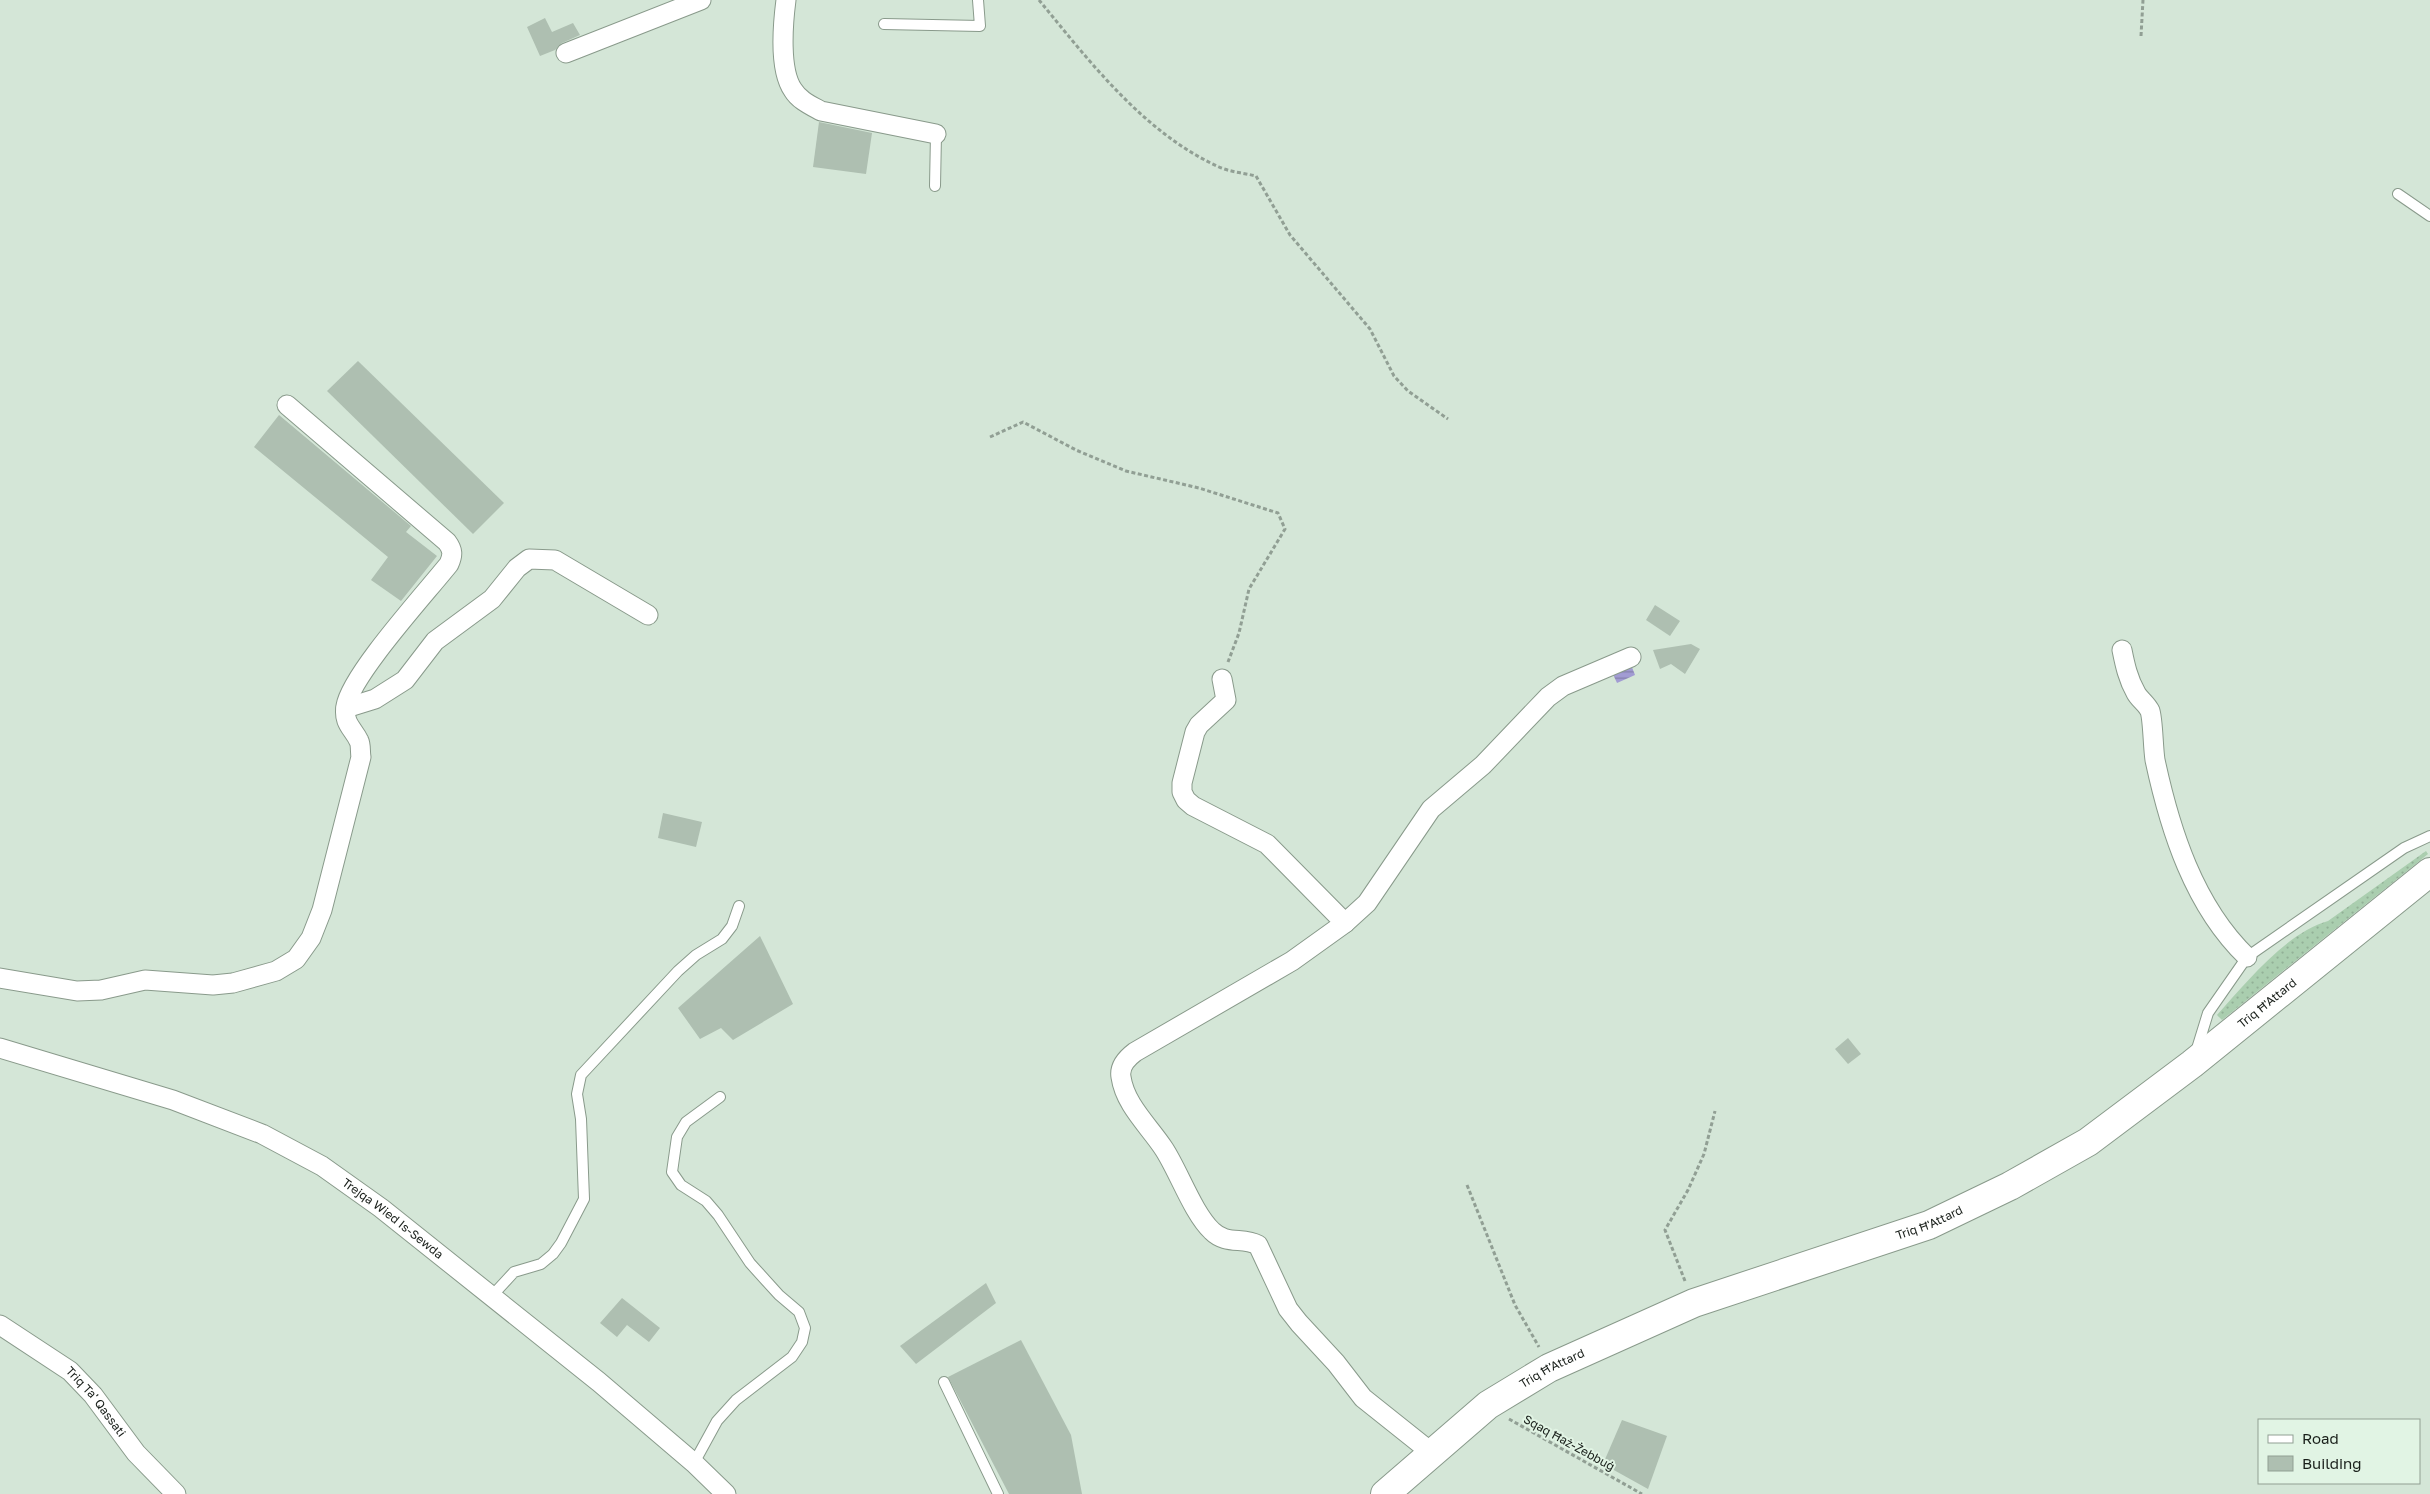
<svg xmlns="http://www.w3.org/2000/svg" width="2430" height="1494" font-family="'Golos Text',sans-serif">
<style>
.grass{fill:url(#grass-dots)}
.water{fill:url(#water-rules)}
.building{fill:#aebfb1}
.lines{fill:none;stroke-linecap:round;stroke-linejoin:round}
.service-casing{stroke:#899a8b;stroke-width:12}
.minor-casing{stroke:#899a8b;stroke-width:21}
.primary-casing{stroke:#899a8b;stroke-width:30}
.path{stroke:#919f94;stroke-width:3;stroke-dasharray:4 2.5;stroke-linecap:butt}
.service{stroke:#fff;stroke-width:10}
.minor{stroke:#fff;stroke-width:19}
.primary{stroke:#fff;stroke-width:28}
.labels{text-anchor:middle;stroke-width:4;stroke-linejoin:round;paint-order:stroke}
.street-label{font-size:12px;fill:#191f1a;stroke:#e1f4e4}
</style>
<defs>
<pattern id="grass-dots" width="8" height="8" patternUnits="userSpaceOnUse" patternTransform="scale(1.25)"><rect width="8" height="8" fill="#aaceaf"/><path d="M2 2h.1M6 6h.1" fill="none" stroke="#92b096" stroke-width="1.8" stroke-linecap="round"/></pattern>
<pattern id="water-rules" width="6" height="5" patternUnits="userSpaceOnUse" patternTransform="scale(1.25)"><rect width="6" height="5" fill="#a29cd3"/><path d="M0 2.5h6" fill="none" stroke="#837faa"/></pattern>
</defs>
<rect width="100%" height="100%" fill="#d4e6d7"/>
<!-- grass -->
<path class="grass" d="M2426,851L2428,854L2222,1020L2217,1015C2245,984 2287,932 2328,921Z"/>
<!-- water -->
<path class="water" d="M1630,662L1635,675L1617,683L1611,670Z"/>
<!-- building -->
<g class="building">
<path d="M545,18L552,32L573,23L580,35L562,43L555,50L540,56L527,27Z"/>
<path d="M819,122L872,133L866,174L813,167Z"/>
<path d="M358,361L504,503L473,534L327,391Z"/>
<path d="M279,415L411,526L406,532L437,556L401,601L371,580L388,557L254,447Z"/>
<path d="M1655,605L1680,621L1670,636L1646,620Z"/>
<path d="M1691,644L1700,649L1685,674L1671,664L1660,669L1653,650Z"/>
<path d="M663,813L702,822L696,847L658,838Z"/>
<path d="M760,936L793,1004L733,1040L721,1028L700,1039L678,1008Z"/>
<path d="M1848,1038L1861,1054L1848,1064L1835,1049Z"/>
<path d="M986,1283L996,1303L916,1364L900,1346Z"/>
<path d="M622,1298L660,1328L649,1342L627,1325L617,1337L600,1323Z"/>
<path d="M1021,1340L1071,1435L1082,1494H1009L948,1377Z"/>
<path d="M1622,1420L1667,1436L1648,1489L1603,1464Z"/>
</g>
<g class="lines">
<defs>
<g id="service">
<path d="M884,24L980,26L978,0"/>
<path d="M935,186L936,134"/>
<path d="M2398,194L2430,216"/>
<path d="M2196,1052L2208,1013L2247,957L2404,848L2430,836"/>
<path d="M491,1297L514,1272L541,1264L553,1254L561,1243L584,1199L581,1119L577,1094L581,1075L678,971L696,955L722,939L732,926L739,906"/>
<path d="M944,1382L998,1494"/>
<path d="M694,1463L717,1421L736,1400L792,1357L802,1342L805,1328L799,1312L779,1295L750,1263L718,1215L706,1201L681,1185L672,1172L677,1137L686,1122L720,1097"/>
</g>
<g id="minor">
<path d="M786,0C783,23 779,70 793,90C799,100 810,105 821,111L936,134"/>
<path d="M566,53L701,0"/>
<path d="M2122,650C2125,665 2128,679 2136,693C2139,699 2147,704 2150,711C2153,720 2153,747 2155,760C2170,830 2194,906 2247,957"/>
<path d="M1222,679L1226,700L1199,725L1195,732L1182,783V792L1186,800L1193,806L1267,844L1345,923L1292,961L1135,1052C1127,1058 1119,1066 1121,1077C1125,1105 1149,1126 1164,1149C1179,1172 1193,1213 1212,1231C1226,1245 1243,1237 1258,1245L1288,1309L1299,1323L1336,1363L1363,1398L1432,1453"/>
<path d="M346,708L375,699L405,680L435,641L492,599L517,568L529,559L555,560L648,615"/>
<path d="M1345,923L1367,903L1431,809L1483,765L1548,697L1563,686L1631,657"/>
<path d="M0,978L77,991L101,990L145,980L213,985L233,983L276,971L296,959L311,938L322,910L361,757C360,752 361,745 359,741C353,728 343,724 346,706C351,675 426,593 449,564C453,555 453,550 447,542L287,405"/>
<path id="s1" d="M0,1048L173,1100L262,1134L322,1166L381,1208L599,1382L694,1463L726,1494"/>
<path id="s2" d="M0,1325L70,1371L93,1395L136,1453L176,1494"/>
</g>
<g id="primary">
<path id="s3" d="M1385,1494L1488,1405L1549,1368L1694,1303L1929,1225L2010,1186L2088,1142L2192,1064L2430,872"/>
</g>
</defs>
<!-- service casing -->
<use href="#service" class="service-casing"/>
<!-- minor casing -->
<use href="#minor" class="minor-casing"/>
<!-- primary casing -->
<use href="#primary" class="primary-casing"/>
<!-- path -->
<g class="path">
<path d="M1039,0C1090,62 1144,133 1219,167C1230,172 1244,173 1256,176L1290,235L1370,329L1394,376L1408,391L1448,419"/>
<path d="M2141,36L2143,0"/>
<path d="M990,437L1023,422L1076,450L1126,471L1199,488L1278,513L1285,529L1249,589L1239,633L1228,662"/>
<path d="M1467,1185L1515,1305L1539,1347"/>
<path d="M1685,1281L1665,1230L1688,1190L1704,1154L1715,1111"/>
<path d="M1509,1419L1642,1494"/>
</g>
<!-- service -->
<use href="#service" class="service"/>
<!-- minor -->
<use href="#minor" class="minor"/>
<!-- primary -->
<use href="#primary" class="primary"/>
</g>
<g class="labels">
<!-- street labels -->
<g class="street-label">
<text dy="4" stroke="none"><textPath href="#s3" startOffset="1020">Triq Ħ'Attard</textPath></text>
<text dy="4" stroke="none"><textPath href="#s1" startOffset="432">Trejqa Wied Is-Sewda</textPath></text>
<text dy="4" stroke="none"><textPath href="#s3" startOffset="615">Triq Ħ'Attard</textPath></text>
<text dy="4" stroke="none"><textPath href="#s3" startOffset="210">Triq Ħ'Attard</textPath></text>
<text dy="4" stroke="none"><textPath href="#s2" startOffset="124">Triq Ta' Qassati</textPath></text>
<text transform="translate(1569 1443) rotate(29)" y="4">Sqaq Ħaż-Żebbuġ</text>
</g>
</g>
<!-- legend -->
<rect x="2258" y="1419" width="162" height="65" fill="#e1f4e4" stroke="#919f93"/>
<rect x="2268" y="1435" width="25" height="8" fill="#ffffff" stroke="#919f93"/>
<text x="2302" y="1444" font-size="15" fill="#191f1a">Road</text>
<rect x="2268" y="1456" width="25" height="15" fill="#aebfb1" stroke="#919f93"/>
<text x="2302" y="1469" font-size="15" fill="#191f1a">Building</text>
</svg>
